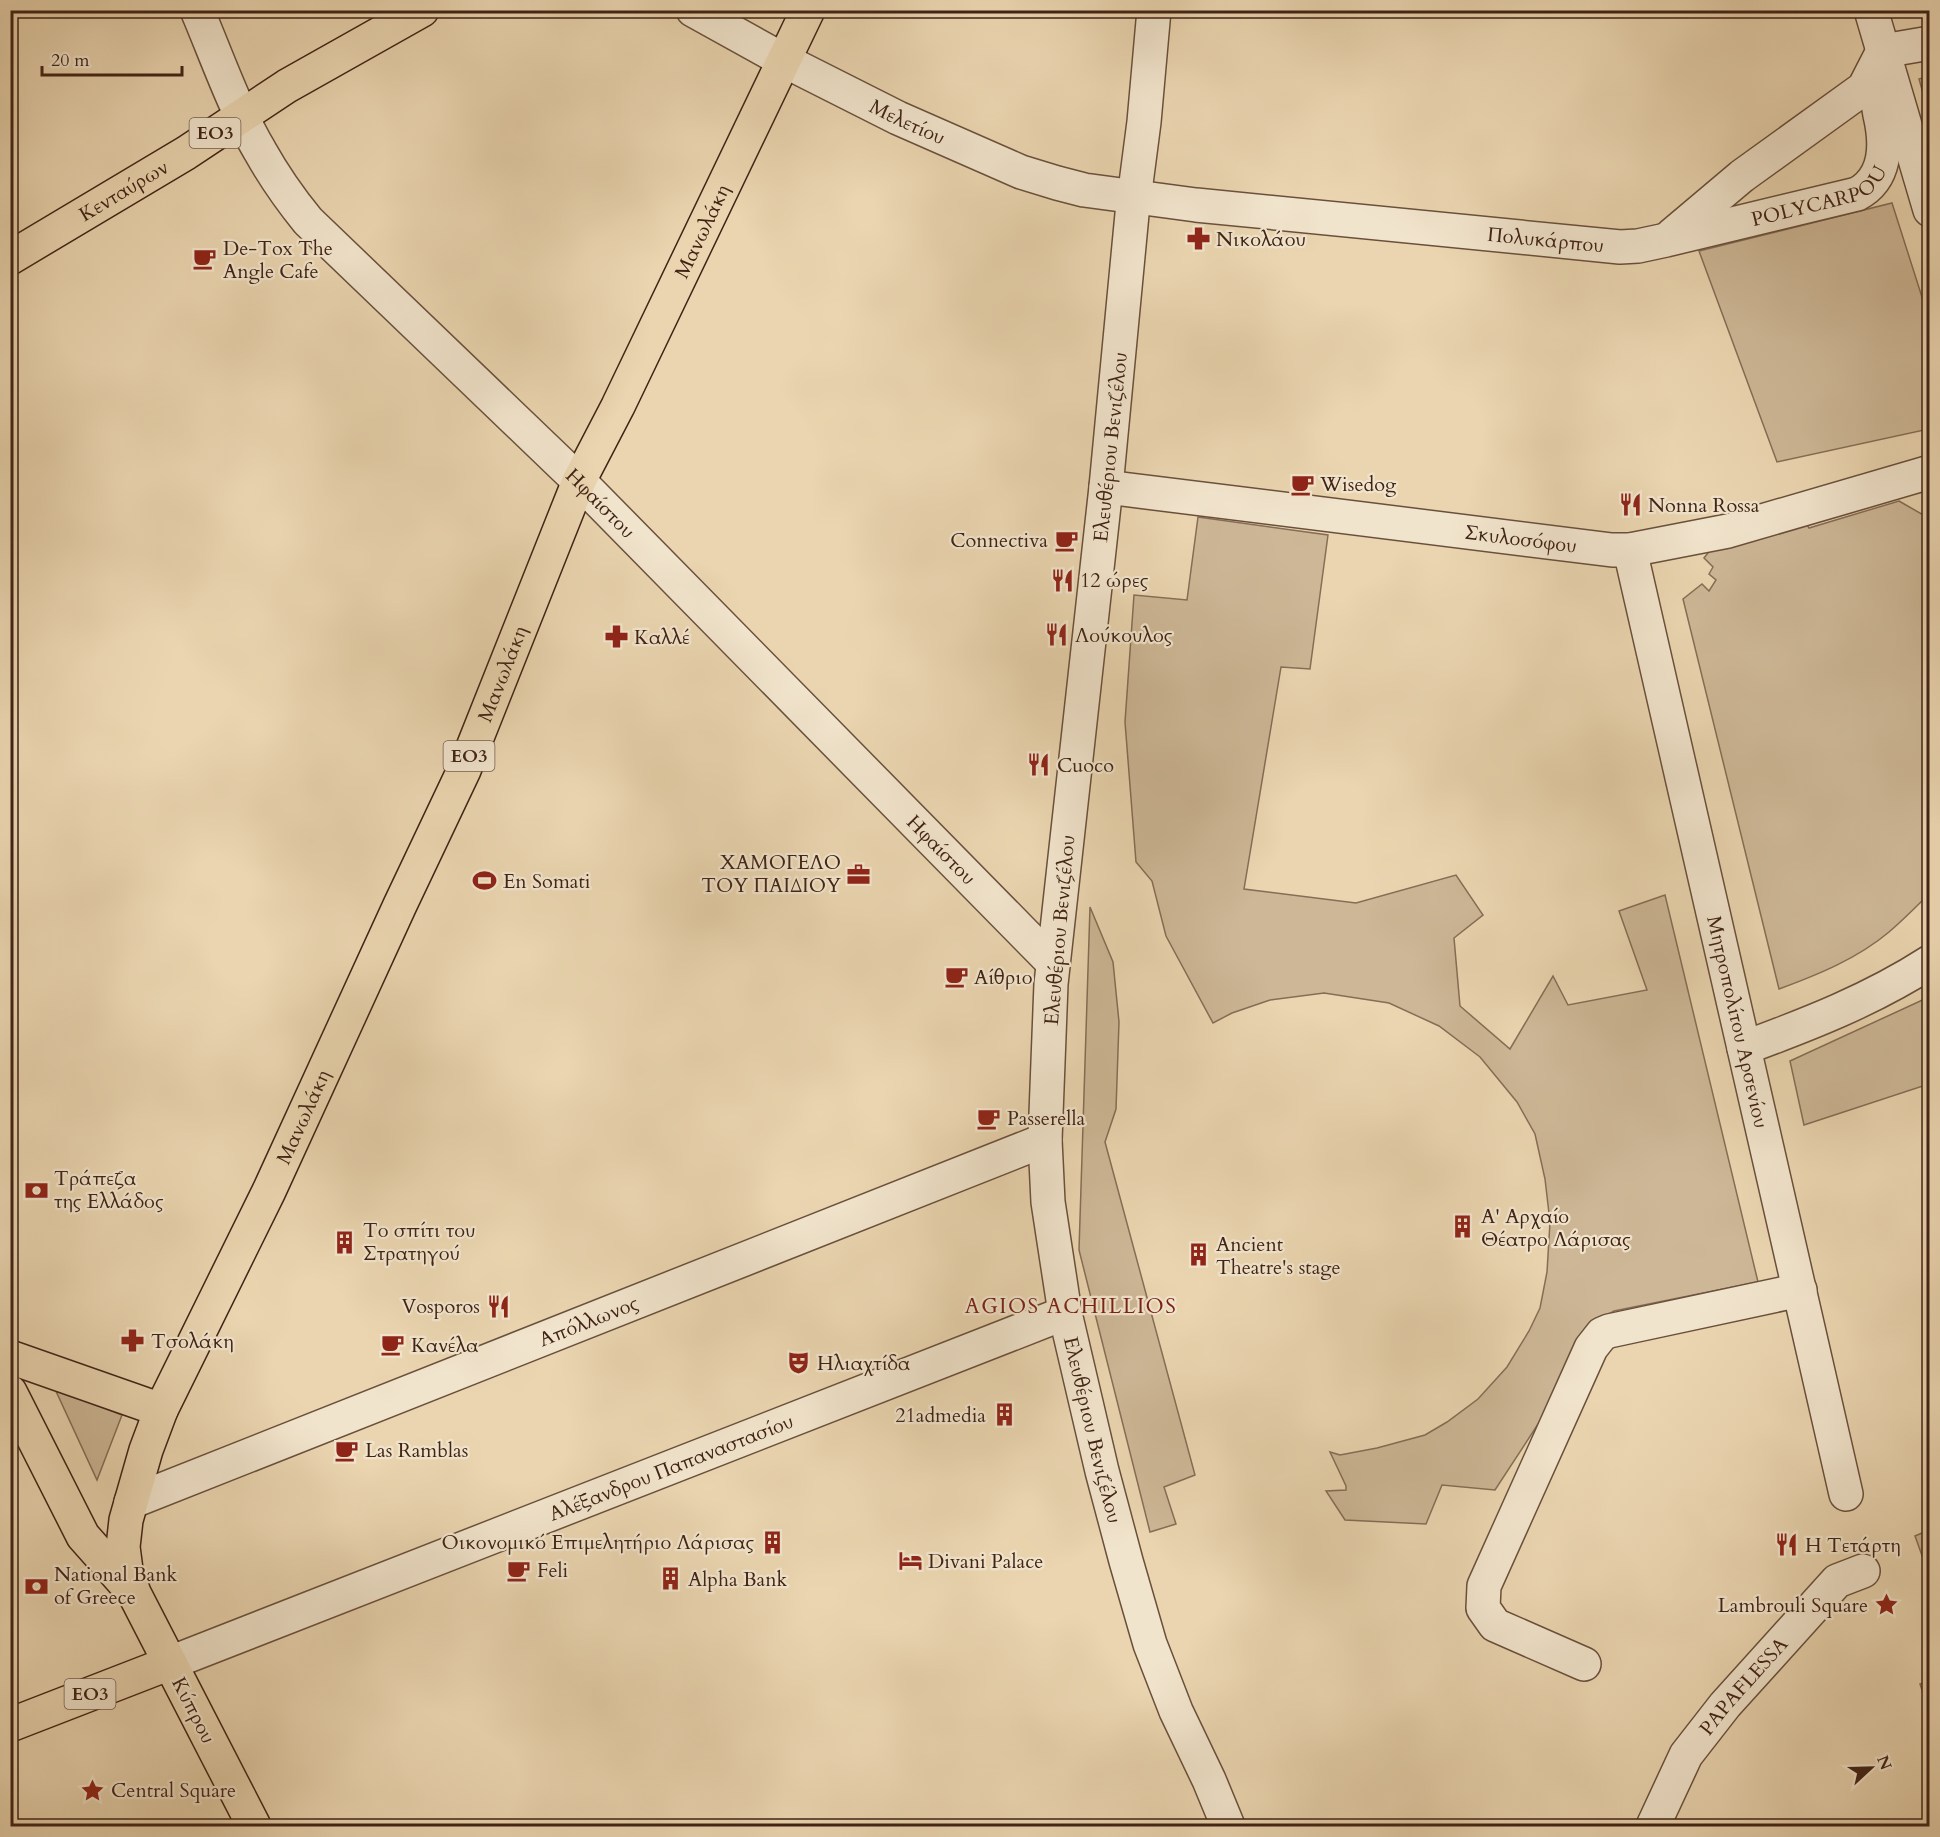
<svg xmlns="http://www.w3.org/2000/svg" width="1940" height="1837" font-family="Cardo,serif">
<style>
.green{fill:#cdb796;stroke:#866d56;stroke-width:1.5}
.lines{fill:none;stroke-linecap:round;stroke-linejoin:round}
.minor-casing{stroke:#6a503c;stroke-width:36}
.major-casing{stroke:#402316;stroke-width:36}
.minor{stroke:#f1e4cc;stroke-width:33}
.major{stroke:#ead5b0;stroke-width:33}
.labels{text-anchor:middle;stroke-width:4.5;stroke-linejoin:round;paint-order:stroke}
.shield{fill:#f1e4cc;stroke:#755d4d;stroke-width:1.5}
.shield-label{font-size:18px;font-weight:bold;fill:#402316}
.street-label{font-size:20px;fill:#402316;stroke:#f1e4cc}
.poi-label{font-size:20px;fill:#402316;stroke:#f1e4cc;text-anchor:start}
.neighbourhood-label{font-size:21px;letter-spacing:1.5px;fill:#7a1f14;stroke:#f1e4cc}
</style>
<rect width="100%" height="100%" fill="#ead5b0"/>
<filter id="stains"><feTurbulence type="fractalNoise" baseFrequency=".00333" numOctaves="4"/><feColorMatrix values="0 0 0 0 .2 0 0 0 0 .09 0 0 0 0 .02 0 0 0 .5 -.17"/></filter>
<radialGradient id="worn" r=".72"><stop offset=".6" stop-color="#630" stop-opacity="0"/><stop offset="1" stop-color="#630" stop-opacity=".3"/></radialGradient>
<!-- green -->
<g class="green">
<path d="M1929,76H1930L1929,114L1919,79Z"/>
<path d="M1892,203L1929,319V429L1777,462L1699,251Z"/>
<path d="M1899,501L1925,516L1929,515V894C1916,907 1903,920 1889,932C1857,959 1817,975 1779,989L1683,599L1702,584L1709,591L1716,580L1709,574L1713,567L1704,558L1715,544L1805,521L1809,528Z"/>
<path d="M1198,517L1328,535L1310,669L1281,667L1244,889L1356,903L1456,875L1483,915L1454,938L1460,1006L1510,1049L1553,976L1568,1005L1647,990L1619,911L1665,895L1758,1282L1614,1311L1593,1323L1542,1418L1495,1490L1442,1485L1426,1524L1345,1520L1326,1491L1346,1490V1486L1330,1452L1340,1455L1377,1448L1425,1435L1447,1422L1478,1399L1507,1367L1529,1331L1540,1308L1547,1272L1550,1222L1545,1179L1535,1134L1517,1102L1480,1057L1439,1026L1389,1003L1324,993L1270,1000L1232,1013L1213,1023L1166,936L1152,881L1136,862L1125,722L1134,595L1187,600Z"/>
<path d="M1090,907L1113,962L1119,1022L1116,1109L1105,1142L1195,1475L1164,1487L1176,1524L1150,1532L1079,1250Z"/>
<path d="M1929,997V1084L1804,1125L1790,1061Z"/>
<path d="M55,1389L122,1415L97,1480Z"/>
<path d="M1929,1530H1930L1929,1575L1915,1536Z"/>
<path d="M1929,1681H1930L1929,1711L1920,1684Z"/>
</g>
<g class="lines">
<defs>
<g id="minor">
<path id="s1" d="M197,10C217,57 234,107 260,151C274,176 290,199 308,221L579,481L1053,963"/>
<path id="s2" d="M693,10L785,61L898,118L1021,172L1057,183L1084,190L1196,205L1620,247L1638,246L1666,240L1857,194C1886,179 1887,145 1880,115C1879,111 1879,105 1877,102C1875,97 1868,92 1864,88"/>
<path id="s3" d="M1154,10L1144,122L1132,214L1106,487L1051,984L1045,1140L1048,1202L1065,1313L1102,1471L1126,1561L1150,1644L1176,1711L1209,1780L1228,1826"/>
<path d="M1871,10L1930,210"/>
<path d="M1672,235L1742,176L1864,88L1883,51L1930,43"/>
<path id="s4" d="M1106,487L1612,550H1630L1728,531L1930,472"/>
<path id="s5" d="M1630,550L1846,1494"/>
<path d="M1744,1048C1809,1024 1871,1000 1930,962"/>
<path id="s6" d="M131,1502L1045,1140"/>
<path id="s7" d="M170,1663L1065,1313"/>
<path d="M1584,1664L1495,1625L1483,1608L1484,1586L1591,1348L1602,1334L1609,1331L1800,1290"/>
<path id="s8" d="M1653,1826L1686,1755L1725,1705L1837,1581L1863,1571"/>
</g>
<g id="major">
<path id="s9" d="M10,258L186,153L287,86L422,10"/>
<path d="M10,1357L161,1410"/>
<path d="M10,1392L83,1536L130,1589"/>
<path d="M10,1725L170,1663"/>
<path id="s10" d="M254,1826L134,1593L126,1570L123,1547L126,1520L146,1450L161,1410L269,1191L400,905L464,770L579,481L618,406L808,10"/>
</g>
</defs>
<!-- minor casing -->
<use href="#minor" class="minor-casing"/>
<!-- major casing -->
<use href="#major" class="major-casing"/>
<!-- minor -->
<use href="#minor" class="minor"/>
<!-- major -->
<use href="#major" class="major"/>
</g>
<!-- icons -->
<defs>
<symbol id="pharmacy-bare" viewBox="-9 -9 18 18"><path d="M-2-6h4v4h4v4h-4v4h-4v-4h-4v-4h4Z" fill="#8f2418" stroke="#f1e4cc" stroke-width="2.5" paint-order="stroke"/></symbol>
<symbol id="cafe-bare" viewBox="-9 -9 18 18"><path d="M-5.5-4.5H6V0H3Q3 3.5 0 3.5H-2.5Q-5.5 3.5-5.5 0ZM3-3.2v2h1.7v-2ZM-6 4.5H4V6H-6Z" fill="#8f2418" stroke="#f1e4cc" stroke-width="2.5" paint-order="stroke"/></symbol>
<symbol id="restaurant-bare" viewBox="-9 -9 18 18"><path d="M-5-6h1v4h1v-4h1v4h1v-4h1v5L-1.5 .5V6h-2V.5L-5-1ZM5-6V6H3V1.5H1.5Q1.5-4 5-6Z" fill="#8f2418" stroke="#f1e4cc" stroke-width="2.5" paint-order="stroke"/></symbol>
<symbol id="office-bare" viewBox="-9 -9 18 18"><path d="M-6-3h4V-5.5h4V-3h4V5H-6ZM-1-4.5V-3h2v-1.5ZM-6 0V1H6V0Z" fill="#8f2418" stroke="#f1e4cc" stroke-width="2.5" paint-order="stroke"/></symbol>
<symbol id="stadium-bare" viewBox="-9 -9 18 18"><path d="M0-5a6.5 5 0 1 0 0 10a6.5 5 0 1 0 0-10ZM-3.5-1.8h7v3.6h-7Z" fill="#8f2418" stroke="#f1e4cc" stroke-width="2.5" paint-order="stroke"/></symbol>
<symbol id="bank-bare" viewBox="-9 -9 18 18"><path d="M-6-4H6V4H-6ZM0-2.3a2.3 2.3 0 1 0 0 4.6a2.3 2.3 0 1 0 0-4.6Z" fill="#8f2418" stroke="#f1e4cc" stroke-width="2.5" paint-order="stroke"/></symbol>
<symbol id="building-bare" viewBox="-9 -9 18 18"><path d="M-4-6H4V6H1V3H-1V6H-4ZM-2.5-4.3h1.7v1.8h-1.7ZM.8-4.3h1.7v1.8H.8ZM-2.5-1h1.7V.8h-1.7ZM.8-1h1.7V.8H.8Z" fill="#8f2418" stroke="#f1e4cc" stroke-width="2.5" paint-order="stroke"/></symbol>
<symbol id="theatre-bare" viewBox="-9 -9 18 18"><path d="M-5-5.5Q0-4 5-5.5V0Q5 5 0 6Q-5 5-5 0ZM-3.3-2.5H-1v1.5H-3.3ZM1-2.5H3.3v1.5H1ZM-2.8 1Q0 5.5 2.8 1Z" fill="#8f2418" stroke="#f1e4cc" stroke-width="2.5" paint-order="stroke"/></symbol>
<symbol id="hotel-bare" viewBox="-9 -9 18 18"><path d="M-6-4.5h1.5V1H6V5H4.5V3h-9V5H-6ZM-4 0a1.8 1.8 0 1 1 3.6 0ZM.5 0V-2.5h3Q6-2.5 6 0Z" fill="#8f2418" stroke="#f1e4cc" stroke-width="2.5" paint-order="stroke"/></symbol>
<symbol id="sight-bare" viewBox="-9 -9 18 18"><path d="M0-6L1.8-2.2L6-1.7L2.9 1.2L3.7 5.4L0 3.3L-3.7 5.4L-2.9 1.2L-6-1.7L-1.8-2.2Z" fill="#8f2418" stroke="#f1e4cc" stroke-width="2.5" paint-order="stroke"/></symbol>
</defs>
<g fill-rule="evenodd">
<use href="#pharmacy-bare" x="1182" y="222" width="33" height="33"/>
<use href="#cafe-bare" x="188" y="242" width="33" height="33"/>
<use href="#cafe-bare" x="1286" y="468" width="33" height="33"/>
<use href="#restaurant-bare" x="1614" y="488" width="33" height="33"/>
<use href="#cafe-bare" x="1050" y="524" width="33" height="33"/>
<use href="#restaurant-bare" x="1046" y="564" width="33" height="33"/>
<use href="#restaurant-bare" x="1040" y="618" width="33" height="33"/>
<use href="#pharmacy-bare" x="600" y="620" width="33" height="33"/>
<use href="#restaurant-bare" x="1022" y="748" width="33" height="33"/>
<use href="#office-bare" x="842" y="858" width="33" height="33"/>
<use href="#stadium-bare" x="468" y="864" width="33" height="33"/>
<use href="#cafe-bare" x="940" y="960" width="33" height="33"/>
<use href="#cafe-bare" x="972" y="1102" width="33" height="33"/>
<use href="#bank-bare" x="20" y="1174" width="33" height="33"/>
<use href="#building-bare" x="1446" y="1210" width="33" height="33"/>
<use href="#building-bare" x="328" y="1226" width="33" height="33"/>
<use href="#building-bare" x="1182" y="1238" width="33" height="33"/>
<use href="#restaurant-bare" x="482" y="1290" width="33" height="33"/>
<use href="#pharmacy-bare" x="116" y="1324" width="33" height="33"/>
<use href="#cafe-bare" x="376" y="1328" width="33" height="33"/>
<use href="#theatre-bare" x="782" y="1346" width="33" height="33"/>
<use href="#building-bare" x="988" y="1398" width="33" height="33"/>
<use href="#cafe-bare" x="330" y="1434" width="33" height="33"/>
<use href="#building-bare" x="756" y="1526" width="33" height="33"/>
<use href="#restaurant-bare" x="1770" y="1528" width="33" height="33"/>
<use href="#hotel-bare" x="894" y="1544" width="33" height="33"/>
<use href="#cafe-bare" x="502" y="1554" width="33" height="33"/>
<use href="#building-bare" x="654" y="1562" width="33" height="33"/>
<use href="#bank-bare" x="20" y="1570" width="33" height="33"/>
<use href="#sight-bare" x="1870" y="1588" width="33" height="33"/>
<use href="#sight-bare" x="76" y="1774" width="33" height="33"/>
</g>
<g class="labels">
<!-- shield labels -->
<g class="shield">
<rect x="189.5" y="118" width="51" height="30" rx="4.5"/>
<rect x="443.5" y="741" width="51" height="30" rx="4.5"/>
<rect x="64.5" y="1679" width="51" height="30" rx="4.5"/>
</g>
<g class="shield-label">
<text x="215" y="139">ΕΟ3</text>
<text x="469" y="762">ΕΟ3</text>
<text x="90" y="1700">ΕΟ3</text>
</g>
<!-- street labels -->
<g class="street-label">
<text dy="7" stroke="none"><textPath href="#s2" startOffset="242">Μελετίου</textPath></text>
<text dy="7" stroke="none"><textPath href="#s2" startOffset="1178">POLYCARPOU</textPath></text>
<text dy="7" stroke="none"><textPath href="#s9" startOffset="132">Κενταύρων</textPath></text>
<text dy="7" stroke="none"><textPath href="#s10" startOffset="1750">Μανωλάκη</textPath></text>
<text dy="7" stroke="none"><textPath href="#s2" startOffset="896">Πολυκάρπου</textPath></text>
<text transform="translate(1110 447) rotate(-84)" y="7">Ελευθέριου Βενιζέλου</text>
<text dy="7" stroke="none"><textPath href="#s1" startOffset="646">Ηφαίστου</textPath></text>
<text dy="7" stroke="none"><textPath href="#s4" startOffset="418">Σκυλοσόφου</textPath></text>
<text dy="7" stroke="none"><textPath href="#s10" startOffset="1264">Μανωλάκη</textPath></text>
<text dy="7" stroke="none"><textPath href="#s1" startOffset="1132">Ηφαίστου</textPath></text>
<text transform="translate(1059 930) rotate(-85)" y="7">Ελευθέριου Βενιζέλου</text>
<text dy="7" stroke="none"><textPath href="#s5" startOffset="484">Μητροπολίτου Αρσενίου</textPath></text>
<text dy="7" stroke="none"><textPath href="#s10" startOffset="778">Μανωλάκη</textPath></text>
<text dy="7" stroke="none"><textPath href="#s6" startOffset="492">Απόλλωνος</textPath></text>
<text dy="7" stroke="none"><textPath href="#s3" startOffset="1430">Ελευθέριου Βενιζέλου</textPath></text>
<text dy="7" stroke="none"><textPath href="#s7" startOffset="538">Αλέξανδρου Παπαναστασίου</textPath></text>
<text dy="7" stroke="none"><textPath href="#s8" startOffset="168">PAPAFLESSA</textPath></text>
<text transform="translate(194 1710) rotate(63)" y="7">Κύπρου</text>
</g>
<!-- poi labels -->
<g class="poi-label">
<text x="1216" y="246">Νικολάου</text>
<text x="223" y="255">De-Tox The<tspan x="223" dy="23">Angle Cafe</tspan></text>
<text x="1320" y="491">Wisedog</text>
<text x="1648" y="512">Nonna Rossa</text>
<text x="1048" y="547" text-anchor="end">Connectiva</text>
<text x="1080" y="587">12 ώρες</text>
<text x="1075" y="642">Λούκουλος</text>
<text x="634" y="644">Καλλέ</text>
<text x="1057" y="772">Cuoco</text>
<text x="841" y="869" text-anchor="end">ΧΑΜΟΓΕΛΟ<tspan x="841" dy="23">ΤΟΥ ΠΑΙΔΙΟΥ</tspan></text>
<text x="503" y="888">En Somati</text>
<text x="974" y="984">Αίθριο</text>
<text x="1007" y="1125">Passerella</text>
<text x="54" y="1185">Τράπεζα<tspan x="54" dy="23">της Ελλάδος</tspan></text>
<text x="1481" y="1223">Α' Αρχαίο<tspan x="1481" dy="23">Θέατρο Λάρισας</tspan></text>
<text x="363" y="1237">Το σπίτι του<tspan x="363" dy="23">Στρατηγού</tspan></text>
<text x="1216" y="1251">Ancient<tspan x="1216" dy="23">Theatre's stage</tspan></text>
<text x="480" y="1313" text-anchor="end">Vosporos</text>
<text x="151" y="1348">Τσολάκη</text>
<text x="411" y="1352">Κανέλα</text>
<text x="817" y="1370">Ηλιαχτίδα</text>
<text x="986" y="1422" text-anchor="end">21admedia</text>
<text x="365" y="1457">Las Ramblas</text>
<text x="754" y="1549" text-anchor="end">Οικονομικό Επιμελητήριο Λάρισας</text>
<text x="1805" y="1552">Η Τετάρτη</text>
<text x="928" y="1568">Divani Palace</text>
<text x="537" y="1577">Feli</text>
<text x="54" y="1581">National Bank<tspan x="54" dy="23">of Greece</tspan></text>
<text x="688" y="1586">Alpha Bank</text>
<text x="1868" y="1612" text-anchor="end">Lambrouli Square</text>
<text x="111" y="1797">Central Square</text>
</g>
<!-- neighbourhood labels -->
<g class="neighbourhood-label">
<text x="1071" y="1313">AGIOS ACHILLIOS</text>
</g>
</g>
<!-- margin -->
<rect width="1940" height="1837" fill="none" stroke="#ead5b0" stroke-width="36"/>
<rect x="12" y="12" width="1916" height="1813" fill="none" stroke="#402316" stroke-width="3"/>
<rect x="18" y="18" width="1904" height="1801" fill="none" stroke="#402316" stroke-width="1.5"/>
<!-- north arrow -->
<g transform="translate(1871 1768) rotate(68)" stroke="#f1e4cc" stroke-width="4.5" paint-order="stroke">
<path d="M0-4.5L10 22L0 15L-10 22Z" fill="#402316"/>
<text y="-9" font-size="16" font-weight="bold" text-anchor="middle" fill="#402316">N</text>
</g>
<!-- scale -->
<path d="M42 66v9h140v-9" fill="none" stroke="#402316" stroke-width="3"/>
<text x="51" y="66" font-size="18" fill="#402316" stroke="#f1e4cc" stroke-width="4.5" paint-order="stroke">20 m</text>
<rect width="100%" height="100%" filter="url(#stains)"/>
<rect width="100%" height="100%" fill="url(#worn)"/>
</svg>
